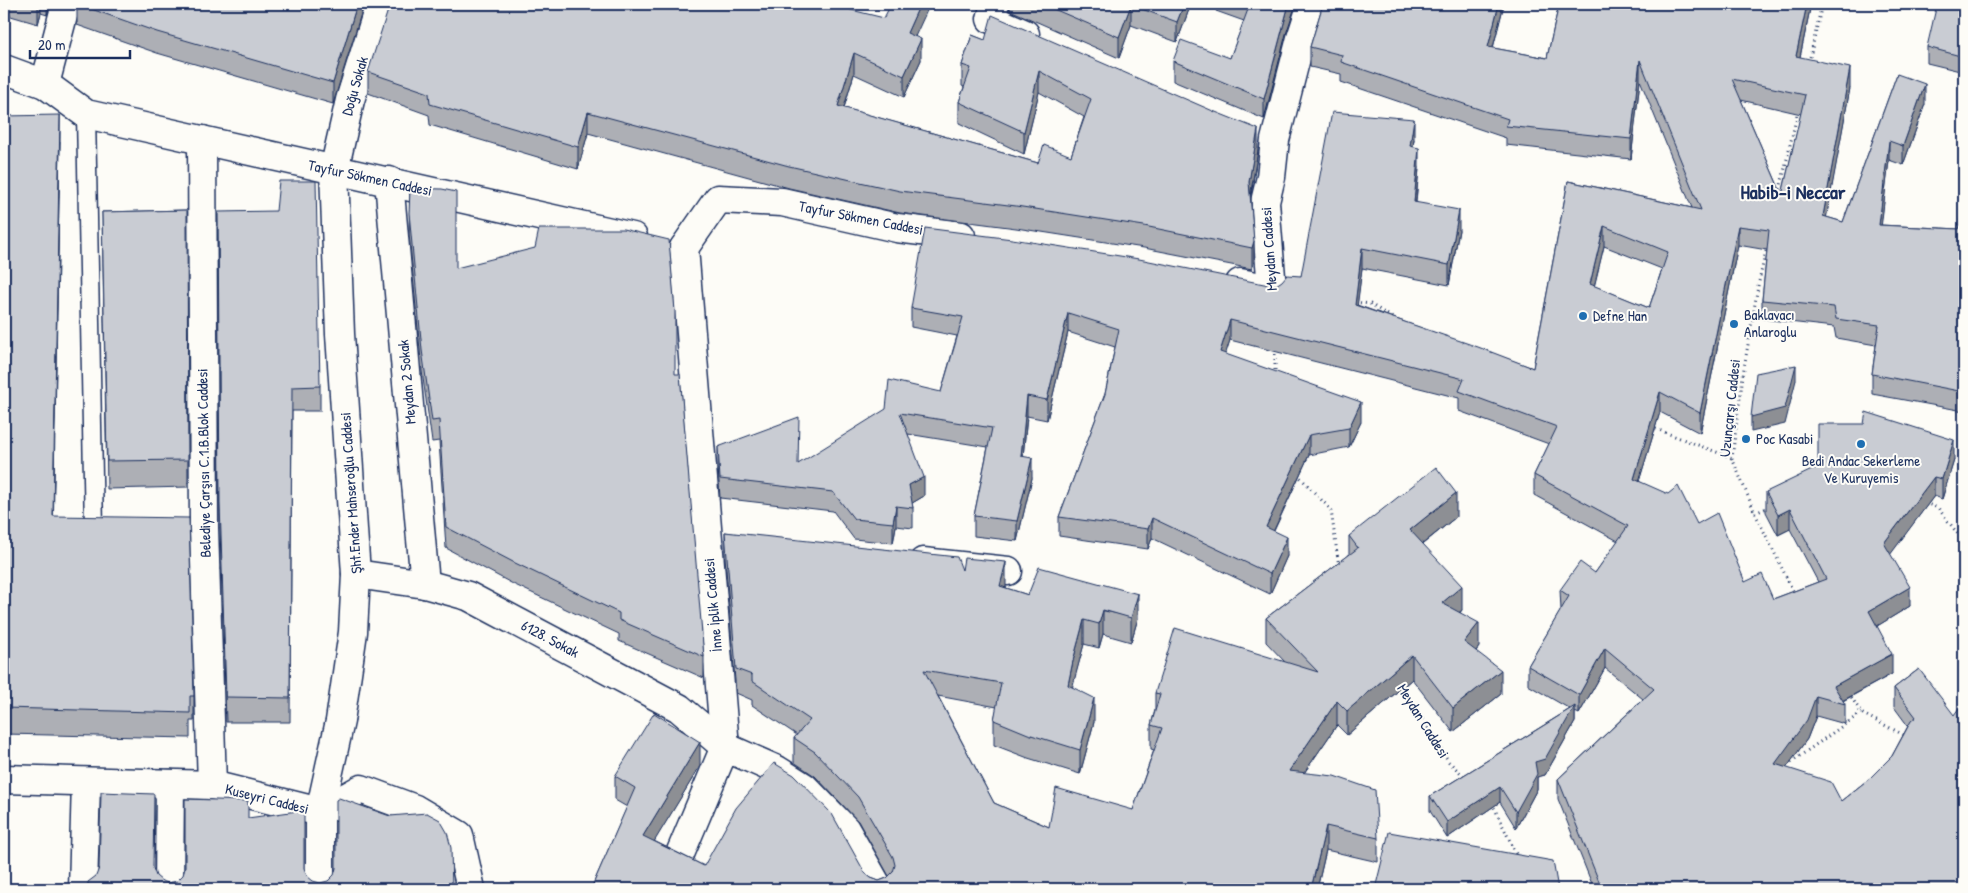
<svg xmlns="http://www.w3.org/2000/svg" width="1968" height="893" font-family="'Patrick Hand',sans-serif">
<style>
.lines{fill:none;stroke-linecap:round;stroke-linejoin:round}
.service-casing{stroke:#1b2f5e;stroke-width:21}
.minor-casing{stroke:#1b2f5e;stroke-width:31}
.tertiary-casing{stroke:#1b2f5e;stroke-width:31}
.path{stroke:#1b2f5e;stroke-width:3;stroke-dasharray:1 4;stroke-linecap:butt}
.service{stroke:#fdfcf7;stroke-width:18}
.minor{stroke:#fdfcf7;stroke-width:28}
.tertiary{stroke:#fdfcf7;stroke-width:28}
.wall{fill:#adafb5;stroke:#1b2f5e;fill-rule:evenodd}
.shaded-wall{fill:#8d8f94;stroke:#1b2f5e}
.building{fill:#c9ccd3;stroke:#1b2f5e;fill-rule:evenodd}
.poi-dot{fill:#1f6fb2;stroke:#fdfcf7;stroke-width:2}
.labels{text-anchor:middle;stroke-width:4;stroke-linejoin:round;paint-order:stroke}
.street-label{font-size:15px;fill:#1b2f5e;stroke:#fdfcf7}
.poi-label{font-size:15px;fill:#1b2f5e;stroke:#fdfcf7;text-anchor:start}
.district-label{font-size:20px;font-weight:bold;fill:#1b2f5e;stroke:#fdfcf7}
</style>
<rect width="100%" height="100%" fill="#fdfcf7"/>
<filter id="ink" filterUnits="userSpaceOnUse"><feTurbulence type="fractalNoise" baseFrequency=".02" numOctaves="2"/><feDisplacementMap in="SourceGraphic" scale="10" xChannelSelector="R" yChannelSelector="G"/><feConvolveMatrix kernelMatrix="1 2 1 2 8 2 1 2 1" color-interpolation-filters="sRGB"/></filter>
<g filter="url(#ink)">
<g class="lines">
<defs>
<path id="service" d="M86,114L94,529H106"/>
<g id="minor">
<path d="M995,4L991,19L1025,34"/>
<path d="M4,69L45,84L86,114L633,237"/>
<path d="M45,84L66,4"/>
<path d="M202,140L204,528L212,785"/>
<path d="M389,181L425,584"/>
<path d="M684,248L718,199L782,202L897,228L961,236"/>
<path d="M1240,283L1272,289L1265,202L1271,177L1275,140L1301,38L1312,4"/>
<path d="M923,562L1008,571"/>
<path d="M356,574L425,584L468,596L679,708L725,747L777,770L804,787L845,829L879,889"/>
<path d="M680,854L725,747L684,248"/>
<path d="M83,889L86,782"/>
<path d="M169,889L170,784"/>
<path d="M320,889V812L340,721L353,632L356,574L340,334L334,170"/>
</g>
<g id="tertiary">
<path d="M334,170L350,100L380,4"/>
<path d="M4,779L212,785L320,812L361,789L415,809L459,835L471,889"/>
</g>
</defs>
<!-- service casing -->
<use href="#service" class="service-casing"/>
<!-- minor casing -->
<use href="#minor" class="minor-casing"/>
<!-- tertiary casing -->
<use href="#tertiary" class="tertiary-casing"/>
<!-- path -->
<g class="path">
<path d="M1809,62L1822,4"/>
<path d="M1779,194L1798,110"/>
<path d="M1767,246L1758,286L1744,368L1732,458L1755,513L1794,593"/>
<path d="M1355,302L1370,304L1393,318"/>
<path d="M1275,375V349"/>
<path d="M1651,427L1732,458"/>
<path d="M1297,474L1331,510L1339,567"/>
<path d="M1925,503L1938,508L1964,542"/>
<path d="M1755,513L1769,507"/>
<path d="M1401,685L1449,762L1466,778"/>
<path d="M1849,693L1861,713L1906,736"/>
<path d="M1787,765L1861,713"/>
<path d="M1492,803L1518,858"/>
</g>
<!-- service -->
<use href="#service" class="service"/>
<!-- minor -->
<use href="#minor" class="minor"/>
<!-- tertiary -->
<use href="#tertiary" class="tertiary"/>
</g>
<!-- wall -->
<g class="wall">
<path d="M4,4H50L47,15L41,13L38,24L4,14Z"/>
<path d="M77,4H364L333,104L157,53L77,25Z"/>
<path d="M1010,4H1191L1177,42L1131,25L1119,58L1010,10Z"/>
<path d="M1216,4H1296L1286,34L1264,119L1173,81V61L1230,58L1244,21L1216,11Z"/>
<path d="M1323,4H1504L1493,48L1547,58L1559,4H1811L1800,57L1850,88L1826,217L1843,222L1897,74L1925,104L1903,165L1889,160L1881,225L1959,229L1964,189V411L1872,394V374L1876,345L1836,338L1834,327L1762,319V300L1767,250L1738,245L1700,433L1660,412L1639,481L1697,524L1745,582L1773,599L1818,582L1790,529L1778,535L1766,512V492L1954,460L1942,499L1934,496L1890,554L1910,606L1877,626L1892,674L1843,701L1845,704V724L1816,716L1807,739L1786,768L1841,801L1870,778L1892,756L1908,726L1894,707V688L1919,669L1964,889H1594L1558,799V779L1643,699L1605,668L1579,714L1575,712V722L1545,775L1537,777V789L1516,828L1500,802L1447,838L1430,811V796L1570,709L1528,685V666L1561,610L1560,590L1595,573L1618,541L1534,495V475L1549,444L1459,411V398L1230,340L1225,354L1361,422L1349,447L1309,455L1274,531L1287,556L1270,594L1152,538L1148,549L1059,536V517L1105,394L1115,347L1068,332L1047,420L1027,416L1023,457L1032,478L1017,541L974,536V516L988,447L908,434L924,496L912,503L913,508V528L896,526L893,543L854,539L833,511L720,498L718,467V447L799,464L941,392L957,336L911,327V308L1276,285L1301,276L1414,139L1413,147L1419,168L1416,202L1459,230L1449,285L1362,268L1357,305L1533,368L1568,181L1692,208L1640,80L1631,159L1506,145V138L1341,82V74L1310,67V47ZM1741,100L1801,114L1782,195ZM1604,246L1662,269L1649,308L1594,286Z"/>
<path d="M1964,4V72L1927,63V47Z"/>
<path d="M972,35L1258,150L1251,196L1254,262L1252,269L1144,248L1016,228L900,213L789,188L588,133L578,169L430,125L429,115L368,93V72L915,36L921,60L904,97L854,74L844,108L1038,163L1071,156L1084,117L1039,92L1024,154L959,123V102L964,87L962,86V65Z"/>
<path d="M4,116L60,141L53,516L194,696V721H190V738L4,734Z"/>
<path d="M410,188L456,268L675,374L704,657V678L619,641V634L513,584L446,548L439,441L432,442L422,371L409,234Z"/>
<path d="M187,210L188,487L107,489L102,212Z"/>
<path d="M218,212L320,386V411H292L290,722H226L220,528Z"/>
<path d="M1456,517L1423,544L1462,610L1460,613L1479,647L1476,651L1501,694L1453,732L1412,679L1347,735L1337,725L1304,773L1378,838V862L1326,850L1317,889H591L627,807L615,800V776L700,766L654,841L704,866L865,873L871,878L879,881L887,878L889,876L858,821L815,776L794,762V738L797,735L752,705V700L736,693L725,557V532L962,570L1006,587V588L1028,595L1138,618L1131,642L1103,634L1099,648L1084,644L1072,687L1094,722L1080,774L1028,758L994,745V720L997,707L938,696L994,803L1049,827L1133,810L1154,750L1151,749V725L1155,710V693L1285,662L1266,642V618L1349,555V536Z"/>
</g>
<!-- shaded-wall -->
<g class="shaded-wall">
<path d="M38,4H41V13L38,24Z"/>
<path d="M47,4H50L47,15Z"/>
<path d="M357,4H364L333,104V83Z"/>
<path d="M920,4H930L907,54V33Z"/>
<path d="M1184,4H1191L1177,42V22Z"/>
<path d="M1289,4H1296L1286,34L1264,119V99Z"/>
<path d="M1499,4H1504L1488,67V47Z"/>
<path d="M1807,4H1811L1796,76V56Z"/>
<path d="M1131,5V25L1119,58V37Z"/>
<path d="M921,39V60L904,97V76Z"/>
<path d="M854,53V74L838,127V106Z"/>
<path d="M1640,60V80L1631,159V139Z"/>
<path d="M1850,68V88L1823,236V216Z"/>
<path d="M1039,71V92L1024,154V132Z"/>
<path d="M1925,84V104L1903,165V146Z"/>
<path d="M588,112V133L578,169V147Z"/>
<path d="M60,115V141L53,542V516Z"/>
<path d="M1414,119V139L1410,166V146Z"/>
<path d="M1258,129V150L1249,203V182Z"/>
<path d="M1889,141V160L1879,245V225Z"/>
<path d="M1419,148V168L1414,221V202Z"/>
<path d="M1459,210V230L1449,285V265Z"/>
<path d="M1604,226V246L1590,304V284Z"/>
<path d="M1738,226V245L1700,433V413Z"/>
<path d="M1254,241V262L1252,269V248Z"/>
<path d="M1362,248V268L1355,324V305Z"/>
<path d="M1068,313V332L1047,420V400Z"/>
<path d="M1230,320V340L1220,372V352Z"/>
<path d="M1796,365V380L1785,424L1751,432V417Z"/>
<path d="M1660,392V412L1634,498V479Z"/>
<path d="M1027,396V416L1021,476V456Z"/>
<path d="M1361,402V422L1349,447V428Z"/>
<path d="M1309,435V455L1266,547V527Z"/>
<path d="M1954,440V460L1942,499V479Z"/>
<path d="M1032,458V478L1017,541V521Z"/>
<path d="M924,477V496L909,505V485Z"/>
<path d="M1934,477V496L1884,563V543Z"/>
<path d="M1456,493V517L1410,554V530Z"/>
<path d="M896,506V526L893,543V523Z"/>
<path d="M1790,509V529L1778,535V515Z"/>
<path d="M1152,518V538L1148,549V529Z"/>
<path d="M1287,537V556L1270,594V574Z"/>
<path d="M1006,562V587L1000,610V586Z"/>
<path d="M1462,586V610L1442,627V603Z"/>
<path d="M1910,587V606L1869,631V611Z"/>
<path d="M1138,594V618L1131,642V618Z"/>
<path d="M1103,610V634L1099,648V624Z"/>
<path d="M1084,620V644L1073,685L1068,709V685L1073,661Z"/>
<path d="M1479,623V647L1464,666V642Z"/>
<path d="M1605,648V668L1579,714V695Z"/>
<path d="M1892,654V674L1840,702L1834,686Z"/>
<path d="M1412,655V679L1347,735V711Z"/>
<path d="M1501,670V694L1453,732V708Z"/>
<path d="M1816,696V716L1807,739L1775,784V764Z"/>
<path d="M1094,698V722L1080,774V750Z"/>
<path d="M1337,701V725L1289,795V771Z"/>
<path d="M1575,706V722L1545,775L1537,777V789L1516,828V812L1535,762Z"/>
<path d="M700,742V766L643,860V836Z"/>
<path d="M1500,787V802L1447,838V822Z"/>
<path d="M1326,826V850L1317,889H1311Z"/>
</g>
<!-- building -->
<g class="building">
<path d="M77,4H357L333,83L157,32Z"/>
<path d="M390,4H827L884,18L891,4H920L907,33L921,39L904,76L854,53L838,106L1038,163L1044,145L1071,156L1091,99L1039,71L1024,132L959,102L971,68L962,65L972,35L985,40L992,15L1213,111L1258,129L1249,182L1254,241L1252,248L1144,226L1016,206L900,191L789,166L588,112L578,147L430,104L429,93L368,72Z"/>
<path d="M1042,4H1184L1177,22L1131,5L1119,37Z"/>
<path d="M1250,4H1289L1264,99L1173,61L1181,40L1230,58Z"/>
<path d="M1323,4H1499L1488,47L1547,58L1559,4H1807L1796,56L1850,68L1823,216L1843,222L1897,74L1925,84L1903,146L1889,141L1879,225L1959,229L1964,189V392L1872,374L1879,325L1836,319L1834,307L1762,300L1769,230L1738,226L1700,413L1660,392L1634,479L1668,494L1678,486L1697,524L1717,513L1745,582L1762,574L1773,599L1826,579L1790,509L1778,515L1766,492L1818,467V424H1864L1866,412L1954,440L1942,479L1934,477L1884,543L1910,587L1869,611L1892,654L1834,686L1845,704L1816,696L1807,720L1775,764L1831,782L1841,801L1870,778L1892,756L1911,721L1916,717L1894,688L1919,669L1954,715L1964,701V889H1602L1558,779L1654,689L1605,648L1579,695L1528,666L1569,596L1560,590L1580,562L1595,573L1628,526L1534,475L1557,427L1459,391L1464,379L1230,320L1220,352L1361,402L1349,428L1309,435L1266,527L1287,537L1270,574L1152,518L1148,529L1059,517L1105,394L1119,329L1068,313L1047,400L1027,396L1021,456L1032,458L1017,521L974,516L992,428L900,413L924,477L909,485L913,508L896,506L893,523L854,519L833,492L720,479L718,447L799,417L798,464L886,409L889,380L941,392L963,317L911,308L925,228L1012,239L1139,259L1269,285H1276L1282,281L1287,275L1301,276L1332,112L1414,119L1410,146L1419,148L1414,202L1459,210L1449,265L1362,248L1355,305L1478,347L1533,368L1568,181L1701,210L1640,60L1631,139L1506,126L1508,119L1341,62L1342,55L1310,47ZM1732,79L1805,95L1782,195ZM1604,226L1668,252L1649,308L1590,284Z"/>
<path d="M1937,4H1964V57L1927,47Z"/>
<path d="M60,115L53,516L189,518L194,696H190V713L4,708V116Z"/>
<path d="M279,181H316L320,386L292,387L290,698L226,697L220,503L218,212L276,211Z"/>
<path d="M410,188L442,189L456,192V268L535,248L539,229H623L669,240L675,311V374H680L704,657L619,620V613L513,562L446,527L439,420L432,421L422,350L409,213Z"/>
<path d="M187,210L188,460L107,461L102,212Z"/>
<path d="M1796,365L1785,408L1751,417L1756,373Z"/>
<path d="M1436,467L1456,493L1410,530L1462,586L1442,603L1479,623L1464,642L1501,670L1453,708L1412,655L1347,711L1337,701L1289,771L1334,776L1375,790L1378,838L1326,826L1311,889H591L635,788L615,776L654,713L700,742L643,836L704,866L736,808L774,763L794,775L832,814L865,873L871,878L879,881L887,878L893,872L895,865L893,857L858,797L815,752L794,738L810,720L752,681V675L736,669L725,532L957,557L962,570L964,558L1006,562L1000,586L1028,595L1039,567L1138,594L1131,618L1103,610L1099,624L1084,620L1073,661L1068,685L1094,698L1080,750L1028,734L994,720L1001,683L924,670L994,803L1049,827L1056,788L1133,810L1162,728L1151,725L1160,694L1155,693L1175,628L1318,672L1266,618L1358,548L1349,536Z"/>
<path d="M1575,706L1545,759L1535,762L1537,774L1516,812L1500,787L1447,822L1430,796Z"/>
<path d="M101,792L154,794L153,868L156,876L162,881L168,883L177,881L183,875L185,868V799L248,801V818L304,810V868L307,876L313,881L320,883L328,881L334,875L336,868V800L339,798L390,816L427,813L440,820L447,832L451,848L452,889H88V882L96,876L99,868Z"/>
<path d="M1389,832L1553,861L1558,889H1375Z"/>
</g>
</g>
<!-- markers -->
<g class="poi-dot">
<circle cx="1583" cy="316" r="5"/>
<circle cx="1734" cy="324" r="5"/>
<circle cx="1746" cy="439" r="5"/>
<circle cx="1861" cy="444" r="5"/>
</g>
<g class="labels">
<!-- street labels -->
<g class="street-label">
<text transform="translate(355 86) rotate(-74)" y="5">Doğu Sokak</text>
<text transform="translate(370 178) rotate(12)" y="5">Tayfur Sökmen Caddesi</text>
<text transform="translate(861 218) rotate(11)" y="5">Tayfur Sökmen Caddesi</text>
<text transform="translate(1269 249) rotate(-94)" y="5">Meydan Caddesi</text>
<text transform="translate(407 382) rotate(-95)" y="5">Meydan 2 Sokak</text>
<text transform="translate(1730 408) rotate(-84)" y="5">Uzunçarşı Caddesi</text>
<text transform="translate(204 463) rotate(-91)" y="5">Belediye Çarşısı C.1.B.Blok Caddesi</text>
<text transform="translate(351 493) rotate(-94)" y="5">Şht.Ender Mahseroğlu Caddesi</text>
<text transform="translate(713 605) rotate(-95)" y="5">İnne İplik Caddesi</text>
<text transform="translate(550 639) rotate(28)" y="5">6128. Sokak</text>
<text transform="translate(1423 721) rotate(58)" y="5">Meydan Caddesi</text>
<text transform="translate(267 799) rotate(14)" y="5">Kuseyri Caddesi</text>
</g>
<!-- poi labels -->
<g class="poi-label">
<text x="1744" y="320">Baklavacı<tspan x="1744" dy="17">Anlaroglu</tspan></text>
<text x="1593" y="321">Defne Han</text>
<text x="1756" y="444">Poc Kasabi</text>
<text x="1861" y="466" text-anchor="middle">Bedi Andac Sekerleme<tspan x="1861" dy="17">Ve Kuruyemis</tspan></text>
</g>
<!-- district labels -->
<g class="district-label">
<text x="1793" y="199">Habib-i Neccar</text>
</g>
</g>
<!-- margin -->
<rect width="1968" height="893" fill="none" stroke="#fdfcf7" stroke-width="20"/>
<rect x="10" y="10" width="1948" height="873" fill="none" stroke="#1b2f5e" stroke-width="2" filter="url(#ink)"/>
<!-- scale -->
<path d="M30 50v8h100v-8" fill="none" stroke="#1b2f5e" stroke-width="2.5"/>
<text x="38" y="50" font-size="15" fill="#1b2f5e" stroke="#fdfcf7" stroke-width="4" paint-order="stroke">20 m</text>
</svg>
